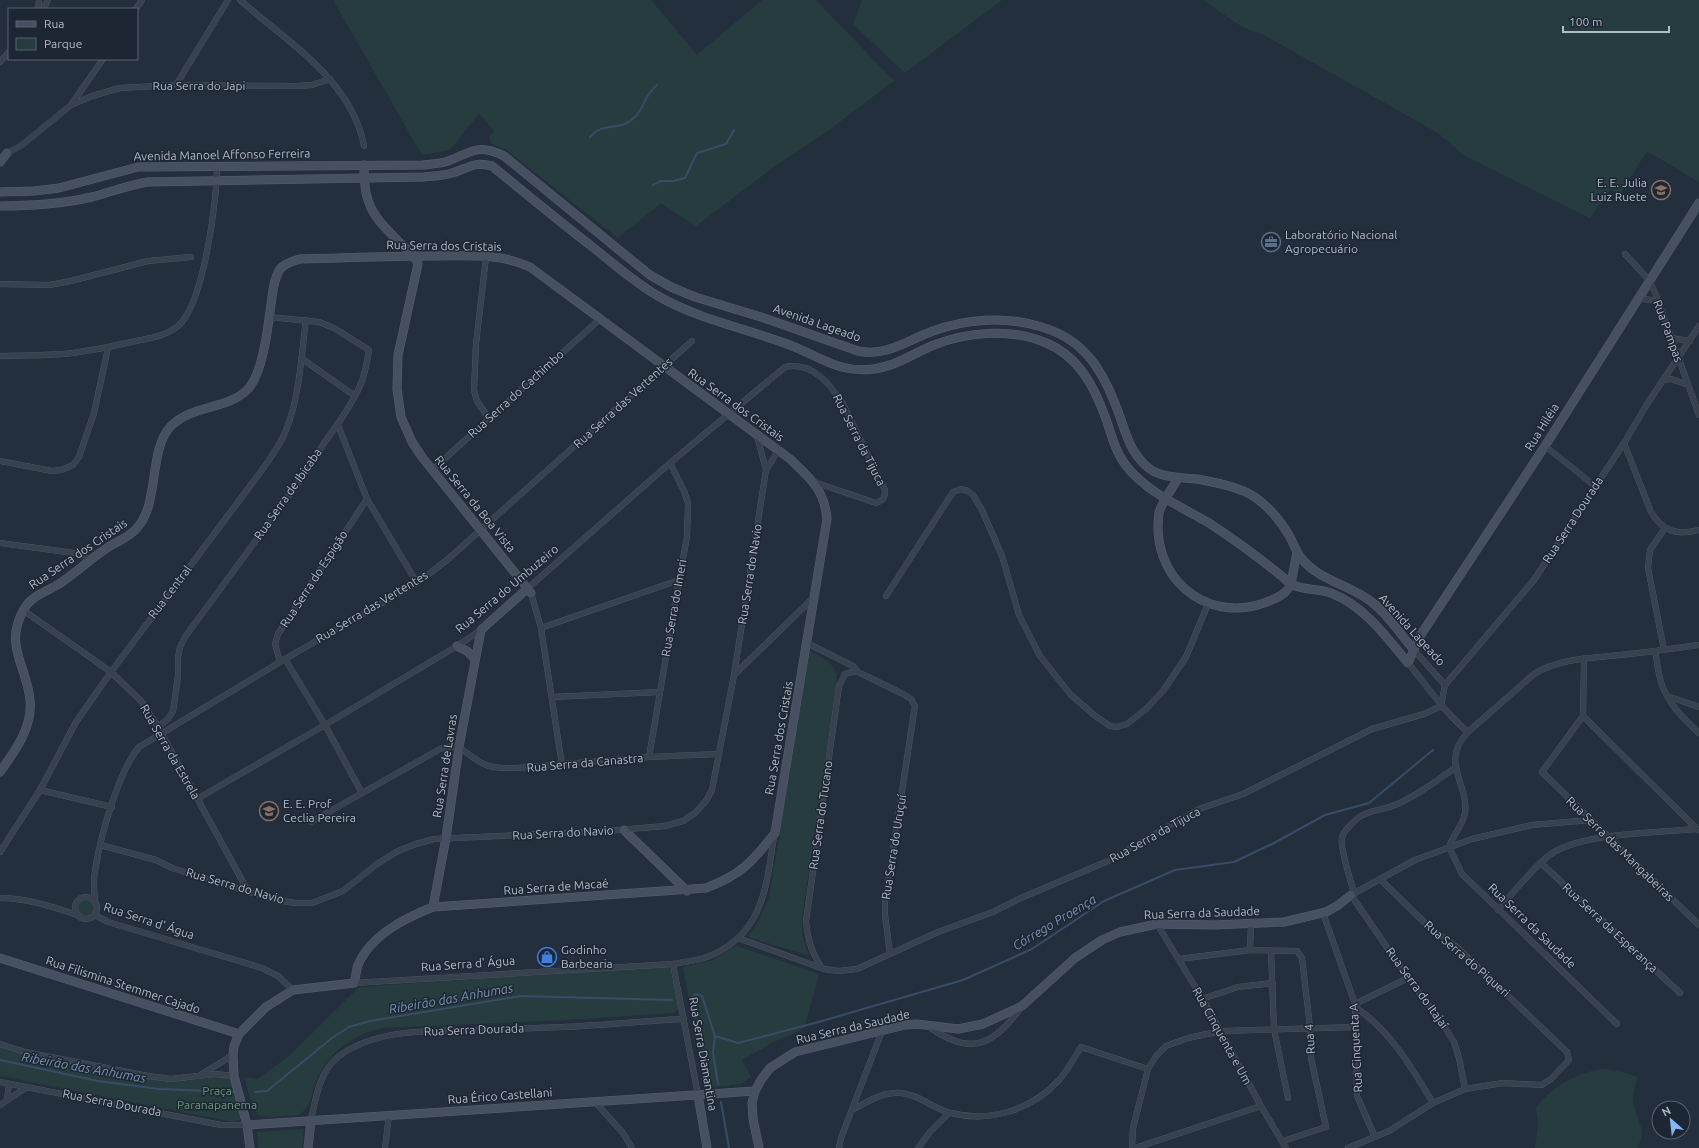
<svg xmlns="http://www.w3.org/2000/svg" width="1699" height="1148" font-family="Ubuntu,sans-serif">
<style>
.green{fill:#263c3f}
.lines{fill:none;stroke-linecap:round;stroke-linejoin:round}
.stream{stroke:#394c67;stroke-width:2}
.street-casing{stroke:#565f6c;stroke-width:6}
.secondary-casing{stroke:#565f6c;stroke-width:9}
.street{stroke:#38414e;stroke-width:5.5}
.secondary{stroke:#465061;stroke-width:8}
.labels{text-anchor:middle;stroke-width:3;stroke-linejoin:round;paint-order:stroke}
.street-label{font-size:12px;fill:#b4bcc9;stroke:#1d2633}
.poi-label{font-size:12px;fill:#b4bcc9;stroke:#1d2633;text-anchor:start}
.park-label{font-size:12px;fill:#6b9a76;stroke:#1d2633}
.water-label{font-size:13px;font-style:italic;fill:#7c92b1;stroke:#1d2633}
</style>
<rect width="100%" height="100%" fill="#242f3e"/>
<!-- green -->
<g class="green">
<path d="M333,0H651L697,55L762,0H816L894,81L825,133L774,167L696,226L661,203L618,238L506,150L491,143L489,137L494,130L479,114L450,150L422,155Z"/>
<path d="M862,0H1002L905,73L853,24Z"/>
<path d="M1203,0H1699V182L1647,151L1620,194L1610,189L1590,218L1465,156L1438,133L1264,35L1242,27Z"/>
<path d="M810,651C823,658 836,663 837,679L802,918V935L809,956L748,937L759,920L769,897Z"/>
<circle cx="86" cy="908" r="9"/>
<path d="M737,946L819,974L804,1029L774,1042L742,1060L751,1077L741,1084L705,1088L683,967L712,960Z"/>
<path d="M664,966L668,967L672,970L679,1006L677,1011L673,1013L568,1020L382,1028C352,1035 327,1054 315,1083C311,1096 311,1108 298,1115C251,1119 257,1121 244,1077L257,1079L289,1056L359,987Z"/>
<path d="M0,1047L23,1053L156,1080L183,1081L218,1077H225L232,1081L242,1117L238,1121L233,1122L0,1076Z"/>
<path d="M1605,1069L1627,1073L1637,1077C1635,1087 1632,1095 1634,1105C1637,1123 1648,1129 1637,1148H1535L1538,1124L1536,1108C1540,1103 1545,1096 1551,1092C1565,1080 1586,1070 1605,1069Z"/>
<path d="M304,1129L302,1148H258L257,1132Z"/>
</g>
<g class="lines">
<!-- stream -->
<g class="stream">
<path d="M590,137C605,120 617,133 634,118C644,110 643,96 657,85"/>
<path d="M653,185L661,181H673L685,178L697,153L726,144L734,130"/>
<path d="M692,1000L695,994L702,996L715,1036L738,1043L815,1023L963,980L1032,949L1104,901L1175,870L1234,862L1274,843L1325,815L1369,803L1433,750"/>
<path d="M715,1036L713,1053L718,1084"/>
<path d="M0,1060L98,1081L159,1089L236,1092"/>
<path d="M255,1092L267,1091L332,1038L349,1027L370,1021L521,996L672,1000"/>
<path d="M721,1102L729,1148"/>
</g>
<defs>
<g id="street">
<path d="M240,0C287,42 352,80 364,146"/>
<path d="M38,9L39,0"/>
<path d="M43,9L48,0"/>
<path d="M136,9L142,0"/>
<path d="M0,62L9,52"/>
<path d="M176,85L228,0"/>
<path d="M71,105L92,96L120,88L176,85L297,86L312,85L330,79"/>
<path d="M4,155L22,145L71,105L103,59"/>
<path d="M1625,254L1649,280L1656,295L1699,415"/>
<path d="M486,257L476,344L474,390L477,401L489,419"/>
<path d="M0,284L49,285L71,281L148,261L191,257"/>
<path d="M1637,298L1658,301"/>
<path d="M1671,338L1690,341"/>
<path d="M0,356C24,355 49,356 73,353C94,350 115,346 136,341C151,338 166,336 178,326C204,304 217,200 217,166"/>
<path d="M301,358L355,396"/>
<path d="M1663,380L1671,379L1688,385"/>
<path d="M338,425L367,499L417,583"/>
<path d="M1624,443L1651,512C1662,531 1677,536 1699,530"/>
<path d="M1545,446L1595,486"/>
<path d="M0,461L52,471L61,470L73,465L79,457L94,413L108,348"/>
<path d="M432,470L600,319"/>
<path d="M766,470L778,451"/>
<path d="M0,543L74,553L90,559"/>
<path d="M528,588L670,463L785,367C812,361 830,384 843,404L885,490C885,498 884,500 876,503L814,482"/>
<path d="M531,593L541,628L562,765"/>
<path d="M886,596L953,492L961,489L968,491L973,495L982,510L1002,556L1019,615L1040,656L1070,694L1094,715L1110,726L1117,727L1127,724L1146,709L1163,691L1186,657L1208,604"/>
<path d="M23,610L111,672L141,701L158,727L248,891"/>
<path d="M541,628L679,580"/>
<path d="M807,643L853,666L858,672L903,694L911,699L915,706L885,902V915L890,954"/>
<path d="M1414,650L1445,685"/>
<path d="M1664,650L1648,568L1650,550L1665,528"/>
<path d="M1655,651C1657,661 1658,672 1661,682C1667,703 1684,719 1699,733"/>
<path d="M285,659L325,725L362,793"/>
<path d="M1584,660L1583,716L1542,772L1699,925"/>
<path d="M280,662L275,644L278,634L367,499"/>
<path d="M1408,663C1428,687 1444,712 1468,732"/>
<path d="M734,675L814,597"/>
<path d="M1667,696L1699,707"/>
<path d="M552,697L660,692"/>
<path d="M1441,706L1445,685L1534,580L1624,443L1649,401L1699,326"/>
<path d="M1583,716L1698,830"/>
<path d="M158,727L168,719L173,711L178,676V657L180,647L185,637L309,468C324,439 347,416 360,386C365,375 367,362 369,350L334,328L319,322L269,317"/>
<path d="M649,757L679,580L687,537L688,503L684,491L670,463"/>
<path d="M40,790L112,807"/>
<path d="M197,799L325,725L457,646L481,630"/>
<path d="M311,822L440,749C462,740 467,758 486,765C496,769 507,768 517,768L649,757L718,754"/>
<path d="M100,845L156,860L172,868L275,900L296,903H312L343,891L377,864L398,851L416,844L434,839L606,831L665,826L683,821L695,813L706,801L712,790L734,675L766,470L757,436"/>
<path d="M0,852L40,790L76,722L111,672L262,470C271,457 281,444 286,430C300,396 301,356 306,320"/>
<path d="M1541,863L1680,993"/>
<path d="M1354,893C1351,882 1339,845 1342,837C1344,831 1353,822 1358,818C1368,810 1384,810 1395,805C1417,796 1436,781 1455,768"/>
<circle cx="86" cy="908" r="11"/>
<path d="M0,898C27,898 53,907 78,915"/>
<path d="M95,901C94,891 93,881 95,871C100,838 118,772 139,747L285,659L417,583L447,560L692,341"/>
<path d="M1498,910C1514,892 1532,868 1551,854C1581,833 1660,832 1698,829"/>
<path d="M1323,913L1355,1004L1357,1096L1375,1137"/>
<path d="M95,915L108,922L262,968L278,976L293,990"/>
<path d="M1157,924L1205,1003L1261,1106L1286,1148"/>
<path d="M738,938L824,969L838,971L857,969L938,932L993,912L1021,898L1108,861L1199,809L1243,794L1372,729L1424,714L1441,706"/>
<path d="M1250,950L1251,924"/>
<path d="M1271,951L1274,1029L1288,1098"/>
<path d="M1179,959L1250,950L1297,951L1302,958L1310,1027L1311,1058L1326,1127L1283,1141"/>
<path d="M673,964L698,1095"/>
<path d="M821,967C811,950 808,941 806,921L839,686L845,674L852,672H858"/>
<path d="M354,983L673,964C683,962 694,961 704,958C763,937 766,889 774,836"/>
<path d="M1202,999L1238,987L1273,983"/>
<path d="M1355,1004L1408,978"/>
<path d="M1355,1007C1390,1030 1412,1068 1433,1103"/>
<path d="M1617,1024L1462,874L1449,847C1453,835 1463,825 1465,813C1469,784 1439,762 1468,732L1534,674C1561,657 1598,658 1629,654C1653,652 1676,648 1699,645"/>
<path d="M928,1026C970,1057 994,1046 1022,1006"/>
<path d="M0,1044L25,1052L148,1076L171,1079L215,1074L234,1076"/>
<path d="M202,1074L233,1055"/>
<path d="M0,1082L221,1125H247"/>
<path d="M1465,1089L1459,1058L1454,1042L1441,1021L1408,978L1351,895L1415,860L1472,839L1532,825L1591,820"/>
<path d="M7,1100L9,1084"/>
<path d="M595,1102L623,1133L632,1148"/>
<path d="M0,1105L27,1087"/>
<path d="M852,1110C866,1103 878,1094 894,1093C916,1091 932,1109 951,1113C989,1123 1032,1110 1059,1080C1068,1070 1074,1058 1081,1047L1148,1069"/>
<path d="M311,1120C316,1098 319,1072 338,1057C376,1028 431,1031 476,1030C505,1029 534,1028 563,1027C604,1025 644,1021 684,1019"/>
<path d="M385,1148L389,1115"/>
<path d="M839,1148L841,1138L882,1031"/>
<path d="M918,1148L930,1132L949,1113"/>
<path d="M1132,1148L1133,1128L1148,1069L1156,1056L1166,1046L1188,1038L1221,1031L1357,1027"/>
<path d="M1135,1148L1261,1106"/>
<path d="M1348,1148L1389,1131L1433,1103L1465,1089L1503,1083L1542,1085L1551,1079L1569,1060L1567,1052L1458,948L1429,927L1380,879"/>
</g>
<g id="secondary">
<path d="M0,162L7,153"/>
<path d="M364,165C363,205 373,216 400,243C407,249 415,255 418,264L398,355L397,389L401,417L412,442L422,457L531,593"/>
<path d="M0,192L34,191L59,188L138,167L423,165C430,164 438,164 445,162C470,154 476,142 504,156L624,254L650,275L671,287L695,297L764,318L858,351C886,357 908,340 933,331C966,319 1004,316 1038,326C1086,338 1105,374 1120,417C1126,434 1130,450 1144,464C1158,479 1179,477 1197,479C1214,482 1230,485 1246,492C1264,501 1280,519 1290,537C1294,545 1297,553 1302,559C1318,579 1345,584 1366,598C1383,608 1400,634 1414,650"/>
<path d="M0,206C31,206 61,204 92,197C111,192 129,185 148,182L424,177C433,176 443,176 452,173C469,168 473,161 492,166C526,194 560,222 595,249C615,265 635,283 658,296C698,319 744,328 787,344C818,355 838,374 874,369C896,366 914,353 934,345C967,332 1010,328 1044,342C1079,356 1094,386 1106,419C1112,437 1116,454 1128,468C1150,494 1180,506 1209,523C1238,542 1265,562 1291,584C1304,591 1318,588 1331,593C1364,606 1386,636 1408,663L1420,636L1545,446L1699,203"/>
<path d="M1178,478C1173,488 1161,503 1159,513C1150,575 1203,624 1264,603C1275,599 1286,595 1291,584L1297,552"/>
<path d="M457,646L467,651L475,659"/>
<path d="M0,772C15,751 33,727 30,700C27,667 4,645 23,611C30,596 46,592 59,584C76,573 90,559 107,548C117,541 129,538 137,528C160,503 148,450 171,426C193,404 228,410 248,389C263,373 268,327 271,304C273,292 273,280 280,269C285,263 294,261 300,259C345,258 390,256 434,256C467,256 501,253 530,267L790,459C811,479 824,489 827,519L775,833C752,862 741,875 706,888L433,907C405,918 371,935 358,965C356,970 356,978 354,983L293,990L266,1007L239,1034L234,1046L233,1055L234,1076L247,1125L250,1148"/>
<path d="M624,830L687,891"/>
<path d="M433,907L446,838L459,747L481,630L528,588"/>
<path d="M0,958L239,1034"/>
<path d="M698,1095L707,1148"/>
<path d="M247,1125L755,1091"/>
<path d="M308,1148L311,1120"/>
<path d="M759,1148L753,1119L752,1103L755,1091L761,1080L770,1068L795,1052L905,1025L917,1024L958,1029L983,1024L1022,1006L1075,958L1102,940L1120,932L1157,924L1214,925L1284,922L1326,912L1337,906L1351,895"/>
</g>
</defs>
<!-- street casing -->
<use href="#street" class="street-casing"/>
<!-- secondary casing -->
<use href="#secondary" class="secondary-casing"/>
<!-- street -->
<use href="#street" class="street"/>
<!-- secondary -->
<use href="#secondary" class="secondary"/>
</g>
<!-- icons -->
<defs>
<symbol id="school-ring" viewBox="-11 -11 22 22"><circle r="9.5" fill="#1d2633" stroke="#8d6e63" stroke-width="1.5"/><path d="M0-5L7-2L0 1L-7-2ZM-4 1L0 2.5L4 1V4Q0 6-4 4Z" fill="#8d6e63"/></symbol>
<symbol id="office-ring" viewBox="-11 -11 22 22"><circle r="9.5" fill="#1d2633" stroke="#5c6f8a" stroke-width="1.5"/><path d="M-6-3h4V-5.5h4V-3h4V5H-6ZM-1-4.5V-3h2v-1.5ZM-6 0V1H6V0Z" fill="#5c6f8a"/></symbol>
<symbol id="shop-ring" viewBox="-11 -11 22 22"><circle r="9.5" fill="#1d2633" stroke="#3f7fe0" stroke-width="1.5"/><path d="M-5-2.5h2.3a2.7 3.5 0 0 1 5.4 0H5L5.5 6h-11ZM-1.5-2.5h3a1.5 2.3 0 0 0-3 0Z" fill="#3f7fe0"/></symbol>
</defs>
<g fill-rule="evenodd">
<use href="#school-ring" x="1650" y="179" width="22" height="22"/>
<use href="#office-ring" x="1260" y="231" width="22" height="22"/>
<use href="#school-ring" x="258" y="800" width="22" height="22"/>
<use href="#shop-ring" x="536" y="946" width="22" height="22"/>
</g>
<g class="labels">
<!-- street labels -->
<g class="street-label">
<text x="199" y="90">Rua Serra do Japi</text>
<text transform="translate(222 155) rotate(-1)" y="4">Avenida Manoel Affonso Ferreira</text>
<text transform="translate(444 246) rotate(1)" y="4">Rua Serra dos Cristais</text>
<text transform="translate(817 323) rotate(19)" y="4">Avenida Lageado</text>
<text transform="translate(1668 331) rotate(70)" y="4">Rua Pampas</text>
<text transform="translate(516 394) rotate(-42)" y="4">Rua Serra do Cachimbo</text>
<text transform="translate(623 403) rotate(-42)" y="4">Rua Serra das Vertentes</text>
<text transform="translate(736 405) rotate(36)" y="4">Rua Serra dos Cristais</text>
<text transform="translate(1542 427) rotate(-58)" y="4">Rua Hiléia</text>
<text transform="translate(859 440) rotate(63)" y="4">Rua Serra da Tijuca</text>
<text transform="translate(288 494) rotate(-55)" y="4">Rua Serra de Ibicaba</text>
<text transform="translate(475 504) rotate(51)" y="4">Rua Serra da Boa Vista</text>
<text transform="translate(1573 520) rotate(-57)" y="4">Rua Serra Dourada</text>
<text transform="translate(78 554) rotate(-34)" y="4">Rua Serra dos Cristais</text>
<text transform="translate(750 574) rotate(-81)" y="4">Rua Serra do Navio</text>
<text transform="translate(314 579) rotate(-57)" y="4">Rua Serra do Espigão</text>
<text transform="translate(507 589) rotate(-40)" y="4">Rua Serra do Umbuzeiro</text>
<text transform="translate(170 592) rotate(-53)" y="4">Rua Central</text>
<text transform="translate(372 607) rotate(-31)" y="4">Rua Serra das Vertentes</text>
<text transform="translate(674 608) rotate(-80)" y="4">Rua Serra do Imeri</text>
<text transform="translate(1412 630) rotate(48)" y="4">Avenida Lageado</text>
<text transform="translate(779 738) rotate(-80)" y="4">Rua Serra dos Cristais</text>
<text transform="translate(170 752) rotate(60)" y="4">Rua Serra da Estrela</text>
<text transform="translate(585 763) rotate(-5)" y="4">Rua Serra da Canastra</text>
<text transform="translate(445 766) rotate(-81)" y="4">Rua Serra de Lavras</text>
<text transform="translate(821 815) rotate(-82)" y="4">Rua Serra do Tucano</text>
<text transform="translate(563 833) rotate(-3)" y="4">Rua Serra do Navio</text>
<text transform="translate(1155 835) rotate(-29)" y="4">Rua Serra da Tijuca</text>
<text transform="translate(894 847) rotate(-81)" y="4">Rua Serra do Uruçuí</text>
<text transform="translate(1620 849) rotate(44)" y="4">Rua Serra das Mangabeiras</text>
<text transform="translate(235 886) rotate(16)" y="4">Rua Serra do Navio</text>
<text transform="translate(556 887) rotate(-4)" y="4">Rua Serra de Macaé</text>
<text transform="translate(1202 913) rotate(-2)" y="4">Rua Serra da Saudade</text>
<text transform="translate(149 921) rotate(18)" y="4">Rua Serra d' Água</text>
<text transform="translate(1532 926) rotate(44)" y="4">Rua Serra da Saudade</text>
<text transform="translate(1610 928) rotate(43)" y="4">Rua Serra da Esperança</text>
<text transform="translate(1467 959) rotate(41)" y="4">Rua Serra do Piqueri</text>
<text transform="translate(468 964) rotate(-4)" y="4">Rua Serra d' Água</text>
<text transform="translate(123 985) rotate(18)" y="4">Rua Filismina Stemmer Cajado</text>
<text transform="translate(1417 988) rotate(54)" y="4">Rua Serra do Itajaí</text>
<text transform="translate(853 1027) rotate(-13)" y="4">Rua Serra da Saudade</text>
<text transform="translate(474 1030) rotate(-2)" y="4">Rua Serra Dourada</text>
<text transform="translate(1222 1036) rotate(61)" y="4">Rua Cinquenta e Um</text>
<text transform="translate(1310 1039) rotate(-94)" y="4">Rua 4</text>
<text transform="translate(1356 1048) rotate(-93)" y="4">Rua Cinquenta A</text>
<text transform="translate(703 1054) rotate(80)" y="4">Rua Serra Diamantina</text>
<text transform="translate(500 1096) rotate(-4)" y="4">Rua Érico Castellani</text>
<text transform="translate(112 1103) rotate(11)" y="4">Rua Serra Dourada</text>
</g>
<!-- poi labels -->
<g class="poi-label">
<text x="1647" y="187" text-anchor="end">E. E. Julia<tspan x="1647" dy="14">Luiz Ruete</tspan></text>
<text x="1285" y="239">Laboratório Nacional<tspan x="1285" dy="14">Agropecuário</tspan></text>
<text x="283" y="808">E. E. Prof<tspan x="283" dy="14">Ceclia Pereira</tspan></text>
<text x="561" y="954">Godinho<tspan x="561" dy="14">Barbearia</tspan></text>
</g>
<!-- park labels -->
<g class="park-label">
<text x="217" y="1095">Praça<tspan x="217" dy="14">Paranapanema</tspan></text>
</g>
<!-- water labels -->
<g class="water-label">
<text transform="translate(1054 922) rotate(-31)" y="5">Córrego Proença</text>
<text transform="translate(451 998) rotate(-10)" y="5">Ribeirão das Anhumas</text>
<text transform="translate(84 1067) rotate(10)" y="5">Ribeirão das Anhumas</text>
</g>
</g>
<!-- legend -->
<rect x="8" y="8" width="130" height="52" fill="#1d2633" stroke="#59626f"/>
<rect x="16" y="21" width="20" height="6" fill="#465061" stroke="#59626f"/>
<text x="44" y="28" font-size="12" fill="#b4bcc9">Rua</text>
<rect x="16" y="38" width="20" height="12" fill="#263c3f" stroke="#59626f"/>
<text x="44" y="48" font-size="12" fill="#b4bcc9">Parque</text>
<!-- north arrow -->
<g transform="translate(1671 1120) rotate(332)"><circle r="19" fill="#1d2633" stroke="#59626f"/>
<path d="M0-3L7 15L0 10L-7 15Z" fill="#8ab4f8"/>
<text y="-6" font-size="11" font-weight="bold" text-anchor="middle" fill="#b4bcc9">N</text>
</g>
<!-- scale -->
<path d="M1563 26v6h106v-6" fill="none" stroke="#b4bcc9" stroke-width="2"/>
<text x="1569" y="26" font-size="12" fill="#b4bcc9" stroke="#1d2633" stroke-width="3" paint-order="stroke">100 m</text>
</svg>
